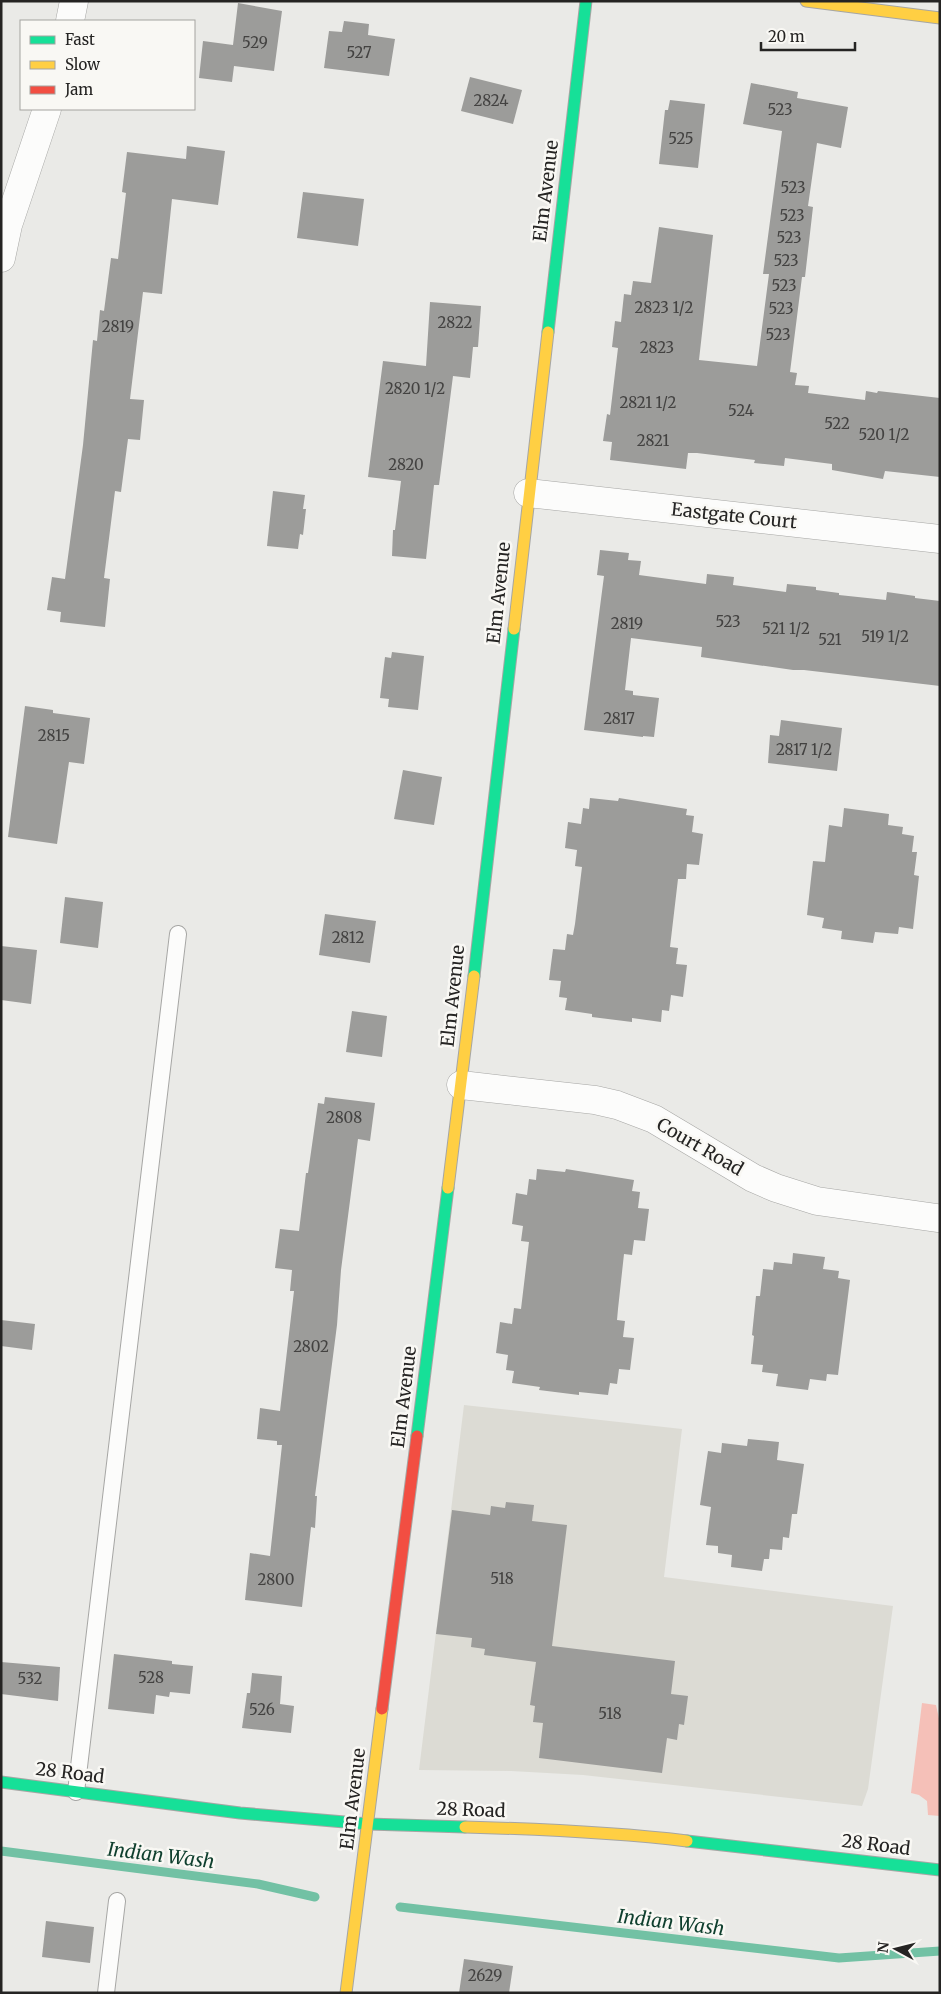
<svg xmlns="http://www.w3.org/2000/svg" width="941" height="1994" font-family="Merriweather,serif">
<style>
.built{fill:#dcdbd4}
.green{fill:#f5c0b8}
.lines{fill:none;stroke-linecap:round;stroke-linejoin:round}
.stream{stroke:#72c1a4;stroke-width:9}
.building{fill:#9c9c9a}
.lane-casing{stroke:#a6a6a4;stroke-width:18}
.street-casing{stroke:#a6a6a4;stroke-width:29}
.fast-casing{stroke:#a6a6a4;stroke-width:13}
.slow-casing{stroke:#a6a6a4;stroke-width:13}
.jam-casing{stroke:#a6a6a4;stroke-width:13}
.lane{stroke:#fcfcfb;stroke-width:16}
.street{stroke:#fcfcfb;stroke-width:28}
.fast{stroke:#16e098;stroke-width:11}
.slow{stroke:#ffcf43;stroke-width:11}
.jam{stroke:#f24e42;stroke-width:11}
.labels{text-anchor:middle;stroke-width:5;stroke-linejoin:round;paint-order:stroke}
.number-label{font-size:15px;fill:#434241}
.street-label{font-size:18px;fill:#252423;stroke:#f9f8f4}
.water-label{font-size:19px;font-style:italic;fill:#0f3f2e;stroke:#f9f8f4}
</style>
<rect width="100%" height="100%" fill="#eaeae7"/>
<!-- built -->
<path class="built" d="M464,1405L682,1429L664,1577L893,1606L868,1789L862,1806L583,1775L511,1771L419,1770Z"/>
<!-- green -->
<path class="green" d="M922,1703L936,1705L940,1723V1816L928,1815L927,1801L919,1795L911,1793Z"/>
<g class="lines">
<!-- stream -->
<g class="stream">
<path d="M1,1851L258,1884L315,1897"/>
<path d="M400,1907L839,1958L940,1951"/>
</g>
</g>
<!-- building -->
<g class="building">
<path d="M238,3L282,11L274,71L234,66L232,82L199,78L203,41L233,45Z"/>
<path d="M344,21L369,24L368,35L395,39L389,76L324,68L329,31L342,32Z"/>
<path d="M470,77L522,90L513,124L461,111Z"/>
<path d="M751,83L798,92L797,98L848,107L841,148L817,143L808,206L813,207L805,277H802L790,372L797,373L795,385L809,386L808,393L865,400L866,391L877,393L878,391L940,398V477L885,471L883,479L832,470V464L785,458L784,466L754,463L755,460L697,453H688L686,469L610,460L612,442L603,441L607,414L610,415L618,348L612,347L615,321L621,322L624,294L631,295L633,281L651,283L659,227L713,235L699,360L757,366L769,274H763L782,131L743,124Z"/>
<path d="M670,100L705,104L698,168L659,164L665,110H668Z"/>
<path d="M187,146L225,151L218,205L172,199L162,294L143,292L130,399L144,400L140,440L128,439L121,492L115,491L104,578L110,579L105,627L60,622L61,612L47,610L52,577L65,579L83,445L93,340L97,341L100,310L104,311L111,258L118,259L126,193L122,192L127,152L186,159Z"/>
<path d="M303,192L364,199L358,246L297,238Z"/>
<path d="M430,302L481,306L478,347H473L470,378L453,376L439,485H434L426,559L392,556L393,530H395L401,481L368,477L383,361L426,366Z"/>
<path d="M273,491L305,495L303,509H306L303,535L300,534L298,549L267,546Z"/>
<path d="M600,550L629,553L628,560L641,561L639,575L706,584L707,574L734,577L733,585L786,592L787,584L816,587V590L839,593V595L886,600L887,592L915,596V598L940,601V686L804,670H793L701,657L702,647L631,638L625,690L633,691V695L659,698L654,737L643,736V737L584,730L604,576L597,575Z"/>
<path d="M392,652L424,656L418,710L388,707L389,699L380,698L385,657L391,658Z"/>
<path d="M25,706L53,710V713L90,718L84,764L69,762L57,844L8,837Z"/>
<path d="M781,720L842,728L837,771L768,763L770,735L779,736Z"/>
<path d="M403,770L442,777L434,825L394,819Z"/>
<path d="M590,798L618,801L619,798L687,809L686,815L694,816L692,832L703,834L699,865L687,864L686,879H678L670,947L678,948L676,964L687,965L683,997L671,995L669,1011L662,1010L661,1022L632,1018V1022L592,1017V1014L565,1010L567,998L559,997L561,981L549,980L553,949L565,950L567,934L573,935L575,924L582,867L575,866L577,850L565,848L568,822L581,824L583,808L589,809Z"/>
<path d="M844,808L889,814L888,825L903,827L902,834L914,836L912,852H917L914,875L919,876L913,929L899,927L898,934L875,932L873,943L841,939L842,931L822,928L824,918L807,915L813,861L825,862L829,825L842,827Z"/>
<path d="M65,897L103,902L98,948L60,943Z"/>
<path d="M325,914L376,921L370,963L319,955Z"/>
<path d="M1,946L37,950L31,1004L1,1000Z"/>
<path d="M352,1011L387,1016L382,1057L346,1052Z"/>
<path d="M325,1097L375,1103L370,1141L358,1139L341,1270L337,1325L315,1496H317L315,1528L311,1527L302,1607L245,1600L250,1553L270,1556L282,1445H277V1441L257,1439L260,1408L280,1411L294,1291H290L292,1270L275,1268L280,1229L299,1231L306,1173H308L318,1103L324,1104Z"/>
<path d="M537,1169L565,1172L566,1169L634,1180L632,1191L640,1192L638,1208L649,1209L645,1241L634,1240L632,1255L624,1254L618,1309L617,1320L625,1321L623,1337L634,1338L630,1370L619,1369L617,1384L610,1383L608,1395L579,1392V1395L539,1390L540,1387L512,1383L514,1371L506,1370L508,1355L496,1353L500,1322L512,1324L514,1308L521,1309L529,1242L521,1241L523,1226L512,1224L516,1193L527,1195L529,1179L536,1180Z"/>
<path d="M793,1253L825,1257L823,1269L839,1271L838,1278L850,1280L838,1375L827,1374L826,1381L810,1379L808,1390L776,1386L778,1374L762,1372L763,1365L751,1364L754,1336L752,1335L756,1296H760L763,1269L773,1270L774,1262L792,1264Z"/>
<path d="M1,1320L35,1324L32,1350L1,1346Z"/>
<path d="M748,1439L779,1442L777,1460L804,1464L797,1514H792L789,1538L783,1537L782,1550L770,1549L769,1559H764L762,1571L731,1567L732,1555L718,1553V1546L706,1545L711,1507L700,1505L708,1451L721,1453L722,1443L747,1446Z"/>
<path d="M506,1502L534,1505L532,1521L567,1525L552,1646L675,1661L671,1694L688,1696L684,1725L679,1724L677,1740L667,1738L662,1773L539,1758L543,1723L533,1722L535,1706L530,1705L536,1662L484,1655L485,1649L471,1647L472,1638L436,1634L452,1510L490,1515L491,1506L505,1508Z"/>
<path d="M114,1654L172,1661V1664L193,1666L190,1694L170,1692L169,1697L156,1695L154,1714L108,1709Z"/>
<path d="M1,1662L60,1667L58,1701L1,1694Z"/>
<path d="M252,1673L282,1676L280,1704L294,1706L291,1733L242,1728L247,1693H250Z"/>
<path d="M46,1921L94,1927L90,1963L42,1957Z"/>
<path d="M464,1959L513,1966L509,1993H459Z"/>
</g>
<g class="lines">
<defs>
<g id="lane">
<path d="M76,1792L178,934"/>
<path d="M106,1993L117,1901"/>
</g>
<g id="street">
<path d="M70,21L74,1"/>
<path d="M1,258L8,225L47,109"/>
<path d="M528,493L940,539"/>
<path d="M461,1085L595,1100L617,1105L654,1119L753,1178L776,1188L817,1201L937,1218"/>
</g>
<g id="fast">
<path d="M548,332L586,1"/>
<path d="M474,976L514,629"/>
<path d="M417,1436L448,1188"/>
<path d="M1,1782L240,1813L368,1824L465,1827"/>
<path d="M687,1841L940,1870"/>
</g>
<g id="slow">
<path d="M806,1L940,18"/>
<path d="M514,629L548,332"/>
<path d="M448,1188L474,976"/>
<path d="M465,1827C540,1829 613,1832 687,1841"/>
<path d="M346,1993L382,1709"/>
</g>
<path id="jam" d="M382,1709L417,1436"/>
</defs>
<!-- lane casing -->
<use href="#lane" class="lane-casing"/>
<!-- street casing -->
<use href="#street" class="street-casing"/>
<!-- fast casing -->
<use href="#fast" class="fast-casing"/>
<!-- slow casing -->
<use href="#slow" class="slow-casing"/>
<!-- jam casing -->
<use href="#jam" class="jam-casing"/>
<!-- lane -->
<use href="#lane" class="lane"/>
<!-- street -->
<use href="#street" class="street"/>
<!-- fast -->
<use href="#fast" class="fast"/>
<!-- slow -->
<use href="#slow" class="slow"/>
<!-- jam -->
<use href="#jam" class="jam"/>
</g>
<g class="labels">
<!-- number labels -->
<g class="number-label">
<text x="255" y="48">529</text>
<text x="359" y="58">527</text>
<text x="491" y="106">2824</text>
<text x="780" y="115">523</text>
<text x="681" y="144">525</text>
<text x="793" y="193">523</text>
<text x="792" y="221">523</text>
<text x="789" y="243">523</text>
<text x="786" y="266">523</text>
<text x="784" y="291">523</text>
<text x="664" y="313">2823 1/2</text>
<text x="781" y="314">523</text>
<text x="455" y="328">2822</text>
<text x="118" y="332">2819</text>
<text x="778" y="340">523</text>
<text x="657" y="353">2823</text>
<text x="415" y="394">2820 1/2</text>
<text x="648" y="408">2821 1/2</text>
<text x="741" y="416">524</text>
<text x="837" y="429">522</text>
<text x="884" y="440">520 1/2</text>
<text x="653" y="446">2821</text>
<text x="406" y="470">2820</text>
<text x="728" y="627">523</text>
<text x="627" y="629">2819</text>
<text x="786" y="634">521 1/2</text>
<text x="885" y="642">519 1/2</text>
<text x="830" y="645">521</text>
<text x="619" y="724">2817</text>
<text x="54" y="741">2815</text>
<text x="804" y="755">2817 1/2</text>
<text x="348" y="943">2812</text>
<text x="344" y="1123">2808</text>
<text x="311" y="1352">2802</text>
<text x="502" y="1584">518</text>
<text x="276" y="1585">2800</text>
<text x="151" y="1683">528</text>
<text x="30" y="1684">532</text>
<text x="262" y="1715">526</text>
<text x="610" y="1719">518</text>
<text x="485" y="1981">2629</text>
</g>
<!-- street labels -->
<g class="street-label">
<text transform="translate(546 191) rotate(-83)" y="6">Elm Avenue</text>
<text transform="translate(734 516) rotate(6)" y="6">Eastgate Court</text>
<text transform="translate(499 593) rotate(-84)" y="6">Elm Avenue</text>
<text transform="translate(453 996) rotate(-84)" y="6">Elm Avenue</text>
<text transform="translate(700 1147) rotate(30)" y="6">Court Road</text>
<text transform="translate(404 1397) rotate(-83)" y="6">Elm Avenue</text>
<text transform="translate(70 1773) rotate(7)" y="6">28 Road</text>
<text transform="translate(353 1799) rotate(-83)" y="6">Elm Avenue</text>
<text transform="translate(471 1810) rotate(2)" y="6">28 Road</text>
<text transform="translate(876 1845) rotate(7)" y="6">28 Road</text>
</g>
<!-- water labels -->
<g class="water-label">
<text transform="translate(161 1855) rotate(7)" y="7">Indian Wash</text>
<text transform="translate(671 1922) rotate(7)" y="7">Indian Wash</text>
</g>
</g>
<!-- border -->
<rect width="941" height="1994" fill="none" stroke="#252423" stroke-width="5"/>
<!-- legend -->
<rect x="20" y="20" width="175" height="90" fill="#f9f8f4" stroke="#a4a3a0"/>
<rect x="30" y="36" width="25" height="8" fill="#16e098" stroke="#a4a3a0"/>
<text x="65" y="45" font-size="15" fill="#252423">Fast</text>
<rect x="30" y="61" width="25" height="8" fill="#ffcf43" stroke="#a4a3a0"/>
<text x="65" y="70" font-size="15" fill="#252423">Slow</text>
<rect x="30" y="86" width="25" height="8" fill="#f24e42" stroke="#a4a3a0"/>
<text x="65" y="95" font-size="15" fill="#252423">Jam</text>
<!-- north arrow -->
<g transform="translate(896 1949) rotate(277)" stroke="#f9f8f4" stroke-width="4" paint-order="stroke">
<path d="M0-4L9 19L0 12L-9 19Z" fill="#252423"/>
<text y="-8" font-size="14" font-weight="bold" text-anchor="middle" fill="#252423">N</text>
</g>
<!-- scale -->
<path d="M761 42v8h94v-8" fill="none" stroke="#252423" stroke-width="2.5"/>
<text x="768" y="42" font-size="15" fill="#252423" stroke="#f9f8f4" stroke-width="4" paint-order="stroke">20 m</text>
</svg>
